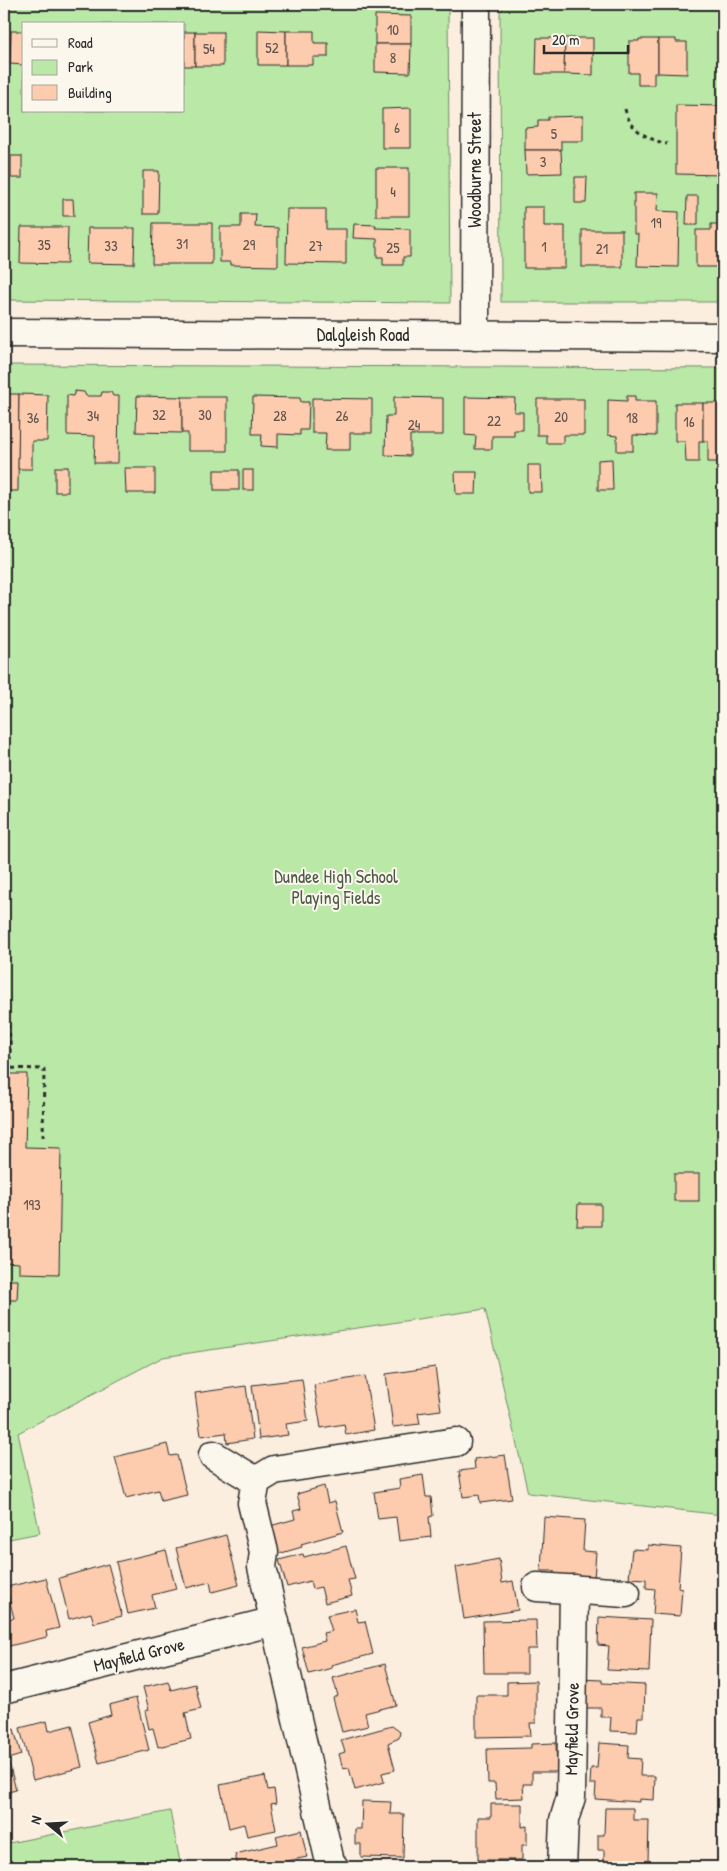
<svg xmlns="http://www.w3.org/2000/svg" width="727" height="1871" font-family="'Patrick Hand',sans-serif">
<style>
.green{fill:#b9e8a7;stroke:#728a69;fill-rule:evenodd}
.building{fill:#fdcbad;stroke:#2b2b2b}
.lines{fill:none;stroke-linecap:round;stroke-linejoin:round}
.minor-casing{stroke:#2b2b2b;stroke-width:31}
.path{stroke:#2b2b2b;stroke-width:3;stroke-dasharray:4 4;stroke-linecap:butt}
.minor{stroke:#fbf7ec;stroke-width:28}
.labels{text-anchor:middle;stroke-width:4;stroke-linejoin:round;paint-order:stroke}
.number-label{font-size:15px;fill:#60534c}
.street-label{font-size:18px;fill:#2b2b2b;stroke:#fbf7ec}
.park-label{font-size:18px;fill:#4e5a4a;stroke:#fbf7ec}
</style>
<rect width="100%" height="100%" fill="#fbeedf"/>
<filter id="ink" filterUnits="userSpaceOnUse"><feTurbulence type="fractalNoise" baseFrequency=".02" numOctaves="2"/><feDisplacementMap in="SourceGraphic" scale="10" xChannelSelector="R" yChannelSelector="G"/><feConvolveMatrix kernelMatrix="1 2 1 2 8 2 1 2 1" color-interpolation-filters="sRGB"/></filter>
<g filter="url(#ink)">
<!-- green -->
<g class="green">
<path d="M4,4H448L450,303L4,300ZM24,24H184V111H24Z"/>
<path d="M506,4H723V302H501L500,12Z"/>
<path d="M4,365L723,368V1515L528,1493L485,1309L163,1357L18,1433L40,1533L4,1540Z"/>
<path d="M170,1811L181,1867H4V1844Z"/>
</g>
<!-- building -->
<g class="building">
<path d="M375,15L411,16V44H375Z"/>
<path d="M258,30L286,31V65H258Z"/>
<path d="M4,31H11L10,64H4Z"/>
<path d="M11,31H24V65L10,64Z"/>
<path d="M286,31H314V43H328V57H313V65H286Z"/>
<rect x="184" y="32" width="11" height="34"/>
<rect x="195" y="32" width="28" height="34"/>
<path d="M537,38H565L564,74H536Z"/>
<path d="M565,38H593V75L564,74Z"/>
<path d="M639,39H658V73H654V85H638V73H629V41H639Z"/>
<path d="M658,39H676V42H687V74L658,73Z"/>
<rect x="722" y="41" width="1" height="32"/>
<path d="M375,44H411L410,73L375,72Z"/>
<path d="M676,105L723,106V175L676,174Z"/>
<path d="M411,108V148H382V109Z"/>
<path d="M583,116V141H561V150H525V128L538,127V120H548V117Z"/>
<path d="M525,150H561L562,173L526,174Z"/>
<rect x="11" y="156" width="11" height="22"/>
<rect x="376" y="168" width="33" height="48"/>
<path d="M143,171H159L158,214H143Z"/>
<path d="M575,177H587L586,203H575Z"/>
<path d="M634,193H658L657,211L679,212L678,267L637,266L638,234H634Z"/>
<path d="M687,196H698V225H686Z"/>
<path d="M63,199H73L74,216H63Z"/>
<path d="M524,207H544V226H565V268H524Z"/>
<path d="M287,209H326V229H346V264L286,263Z"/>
<path d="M241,214H256L255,227L278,228V266L230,265V262H220V227H241Z"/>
<path d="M721,216H723V267H696V230H711V224H721Z"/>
<path d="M153,223H212V264H152Z"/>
<path d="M354,224L376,225L375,228L410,229V257H403V265H383V257H377V239L353,238Z"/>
<path d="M21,227H68L67,264L20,263Z"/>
<path d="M88,228H135L134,264L87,263Z"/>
<rect x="582" y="230" width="40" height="37"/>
<path d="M75,391L84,392L86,396H101L102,392H111L113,396H119L118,463H94L95,436L67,435V395L73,396Z"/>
<path d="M4,394H19L18,491H5Z"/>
<path d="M19,394L48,395L47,441H32V469H18Z"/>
<path d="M137,396L182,397V433L136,432Z"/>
<path d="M627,396H635V401H656V436L633,435V451H617V436L608,435V400L627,401Z"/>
<path d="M182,397H227V451H188V433H182Z"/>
<path d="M253,397L300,398L301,402H309L308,430H300V435L278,434V447L261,446L262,434H252Z"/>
<path d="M394,397L443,398V435H410V456L385,455L386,416H394Z"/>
<path d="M465,397L515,398L514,412H523V430H514V436H492V449H475L476,436L465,435Z"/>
<path d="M312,398L372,399V433H350V450H325L326,433H312Z"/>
<path d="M537,399H584V435H563V443H546V435H537Z"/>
<path d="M675,403H703V441H699V462H686L685,441H675Z"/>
<path d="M703,403H723L722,462H708V441H703Z"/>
<path d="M612,459L613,490H598V460Z"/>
<path d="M528,465H541L542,492H528Z"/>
<rect x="55" y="467" width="13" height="25"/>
<path d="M125,468H155V493H126Z"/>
<rect x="214" y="470" width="25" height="20"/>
<rect x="243" y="470" width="10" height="20"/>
<path d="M455,472H477L476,494H456Z"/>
<path d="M4,1074H27L25,1147L61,1148L59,1274L19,1273V1263L4,1262Z"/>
<rect x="674" y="1174" width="25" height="27"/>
<path d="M578,1204H601V1226H577Z"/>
<path d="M5,1280H18L17,1300H5Z"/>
<path d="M435,1367L441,1410L418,1413L420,1424L393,1427L386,1374Z"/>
<path d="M365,1376L374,1430L346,1435L344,1424L321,1428L314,1385Z"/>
<path d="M302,1379L308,1421L286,1424L288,1435L259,1439L252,1385Z"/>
<path d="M246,1386L253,1439L227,1443L226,1433L201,1436L195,1393Z"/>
<path d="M167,1444L170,1456L177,1455L187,1495L161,1501L158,1490L126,1498L115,1457Z"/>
<path d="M505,1455L512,1499L480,1503L479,1495L463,1497L459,1471L475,1469L474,1459Z"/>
<path d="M423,1475L426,1497H431L433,1516L429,1517L431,1537L399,1541L396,1517L378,1519L374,1492L400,1488L399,1479Z"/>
<path d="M324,1486L328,1503L335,1501L343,1532L301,1544L302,1547L278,1554L270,1526L295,1519L293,1511L301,1509L297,1494Z"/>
<path d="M544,1517L585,1520L583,1551L596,1552L594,1579L554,1576V1571H541Z"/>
<path d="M226,1535L239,1585L212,1592L210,1582L186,1588L176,1548Z"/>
<path d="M648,1545L681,1548L678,1588L682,1589L680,1616L653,1614L655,1589L646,1588V1579L629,1578L632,1549L648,1550Z"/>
<path d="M346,1546L355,1579L348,1580L352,1596L325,1603L321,1587L312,1589L310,1581L287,1587L279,1560L303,1554L304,1557Z"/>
<path d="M166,1550L176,1589L152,1595L155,1608L128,1614L116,1562Z"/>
<path d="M499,1559L502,1583L513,1581L518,1610L464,1619L456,1567Z"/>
<path d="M108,1564L122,1616L94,1623L91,1613L69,1619L59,1578Z"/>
<path d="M46,1578L59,1628L46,1631L47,1637L9,1646L4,1620L14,1618L6,1587Z"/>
<path d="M355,1609L358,1622L365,1621L373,1654L331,1665L332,1668L309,1674L302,1647L325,1641L323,1633L332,1631L327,1615Z"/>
<path d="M599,1617L651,1620L649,1672L607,1670L609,1646L598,1645Z"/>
<path d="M536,1620L537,1649H527V1673H484L483,1621Z"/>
<path d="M385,1664L396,1705L365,1713L368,1726L342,1732L333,1698L338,1696L333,1678Z"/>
<path d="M578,1679L602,1680V1683L645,1685L644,1717H638L637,1732L610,1731L611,1717H601V1708H577Z"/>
<path d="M168,1681L171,1690L195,1684L201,1709L185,1713L191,1739L158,1747L153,1728L149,1729L145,1711L149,1710L143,1687Z"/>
<path d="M536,1681V1723H530L531,1736L476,1737V1695H507V1682Z"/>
<path d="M136,1698L149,1750L99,1763L88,1722L111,1715L109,1705Z"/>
<path d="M47,1721L49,1731L72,1725L82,1767L33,1780L20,1728Z"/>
<path d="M392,1726L400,1732L399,1738L388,1743L395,1770L382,1773L384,1782L355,1790L349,1768L343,1769L339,1754L345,1752L341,1740Z"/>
<path d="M14,1729L21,1755L8,1759L16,1790L4,1793V1732Z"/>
<path d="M556,1743L557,1772H532V1784H523L524,1798L496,1799L495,1783H488L487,1749L531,1748V1744Z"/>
<path d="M599,1743L629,1745L628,1758L641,1759L640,1776H655L654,1800L639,1799V1802L595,1799L596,1784H590L591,1768H597Z"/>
<path d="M265,1776L268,1790L274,1789L276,1803L271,1804L276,1830L247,1836L244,1824L229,1828L220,1785Z"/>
<path d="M362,1801L391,1802L390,1814H404L403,1858L361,1857V1844H355V1829H361Z"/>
<path d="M491,1804H522V1827L527,1826V1845H522V1860H478V1817H491Z"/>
<path d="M605,1808H633V1820H649L648,1862L604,1861V1850H598V1835H604Z"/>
<path d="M301,1830L307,1857L282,1862L283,1867H238L235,1854L278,1844L276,1836Z"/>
</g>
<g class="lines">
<defs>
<g id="minor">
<path d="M4,333L723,337"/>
<path d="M475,336L476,4"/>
<path d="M213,1455L256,1481"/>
<path d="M537,1587L626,1593"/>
<path d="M4,1689L275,1621"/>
<path d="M334,1867L330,1862L262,1567L264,1552L252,1503L256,1481L274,1470L456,1442"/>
<path d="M562,1867L564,1820L571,1797L574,1589"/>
</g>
</defs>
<!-- minor casing -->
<use href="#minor" class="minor-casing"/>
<!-- path -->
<g class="path">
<path d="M625,109C630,130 647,139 667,144"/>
<path d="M4,993L10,1039V1068"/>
<path d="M4,1038L10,1039"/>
<path d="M4,1068L44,1069L43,1140"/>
</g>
<!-- minor -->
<use href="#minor" class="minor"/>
</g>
</g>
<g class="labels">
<!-- number labels -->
<g class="number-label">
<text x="393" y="35">10</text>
<text x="272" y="53">52</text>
<text x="209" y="54">54</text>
<text x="393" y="63">8</text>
<text x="397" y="133">6</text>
<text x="554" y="139">5</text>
<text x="543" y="167">3</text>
<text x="393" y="197">4</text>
<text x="656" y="228">19</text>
<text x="182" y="249">31</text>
<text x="44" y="250">35</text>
<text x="249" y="250">29</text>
<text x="111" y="251">33</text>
<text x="316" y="251">27</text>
<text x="544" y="252">1</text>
<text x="393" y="253">25</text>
<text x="602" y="254">21</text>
<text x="159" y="420">32</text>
<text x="205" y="420">30</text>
<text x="93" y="421">34</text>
<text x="280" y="421">28</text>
<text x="342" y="421">26</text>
<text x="561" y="422">20</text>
<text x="33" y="423">36</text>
<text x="632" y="423">18</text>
<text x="494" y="426">22</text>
<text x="689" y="427">16</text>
<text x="414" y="430">24</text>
<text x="32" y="1210">193</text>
</g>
<!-- street labels -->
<g class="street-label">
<text transform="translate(475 170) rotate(-90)" y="6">Woodburne Street</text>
<text x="363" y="341">Dalgleish Road</text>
<text transform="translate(139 1655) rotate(-14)" y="6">Mayfield Grove</text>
<text transform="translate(572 1729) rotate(-89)" y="6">Mayfield Grove</text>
</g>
<!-- park labels -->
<g class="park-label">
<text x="336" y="883">Dundee High School<tspan x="336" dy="21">Playing Fields</tspan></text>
</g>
</g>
<!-- margin -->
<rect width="727" height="1871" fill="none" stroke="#fbf7ec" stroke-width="20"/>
<rect x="10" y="10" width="707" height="1851" fill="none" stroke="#2b2b2b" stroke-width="2" filter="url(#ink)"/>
<!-- legend -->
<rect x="22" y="22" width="162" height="90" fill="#fbf7ec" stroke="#a8a59f"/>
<rect x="32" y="39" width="25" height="8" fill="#fbf7ec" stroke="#a8a59f"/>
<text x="68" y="48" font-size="15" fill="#2b2b2b">Road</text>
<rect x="32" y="60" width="25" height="15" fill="#b9e8a7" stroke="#a8a59f"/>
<text x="68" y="72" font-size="15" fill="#2b2b2b">Park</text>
<rect x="32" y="85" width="25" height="15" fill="#fdcbad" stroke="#a8a59f"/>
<text x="68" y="98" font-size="15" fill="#2b2b2b">Building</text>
<!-- north arrow -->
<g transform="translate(48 1824) rotate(288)" stroke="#fbf7ec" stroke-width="4" paint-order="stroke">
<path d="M0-4L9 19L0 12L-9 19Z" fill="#2b2b2b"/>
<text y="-8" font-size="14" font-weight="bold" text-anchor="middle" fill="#2b2b2b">N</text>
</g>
<!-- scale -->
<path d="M544 45v8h84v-8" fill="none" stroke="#2b2b2b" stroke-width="2.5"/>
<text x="552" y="45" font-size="15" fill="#2b2b2b" stroke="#fbf7ec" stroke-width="4" paint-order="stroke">20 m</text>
</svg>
